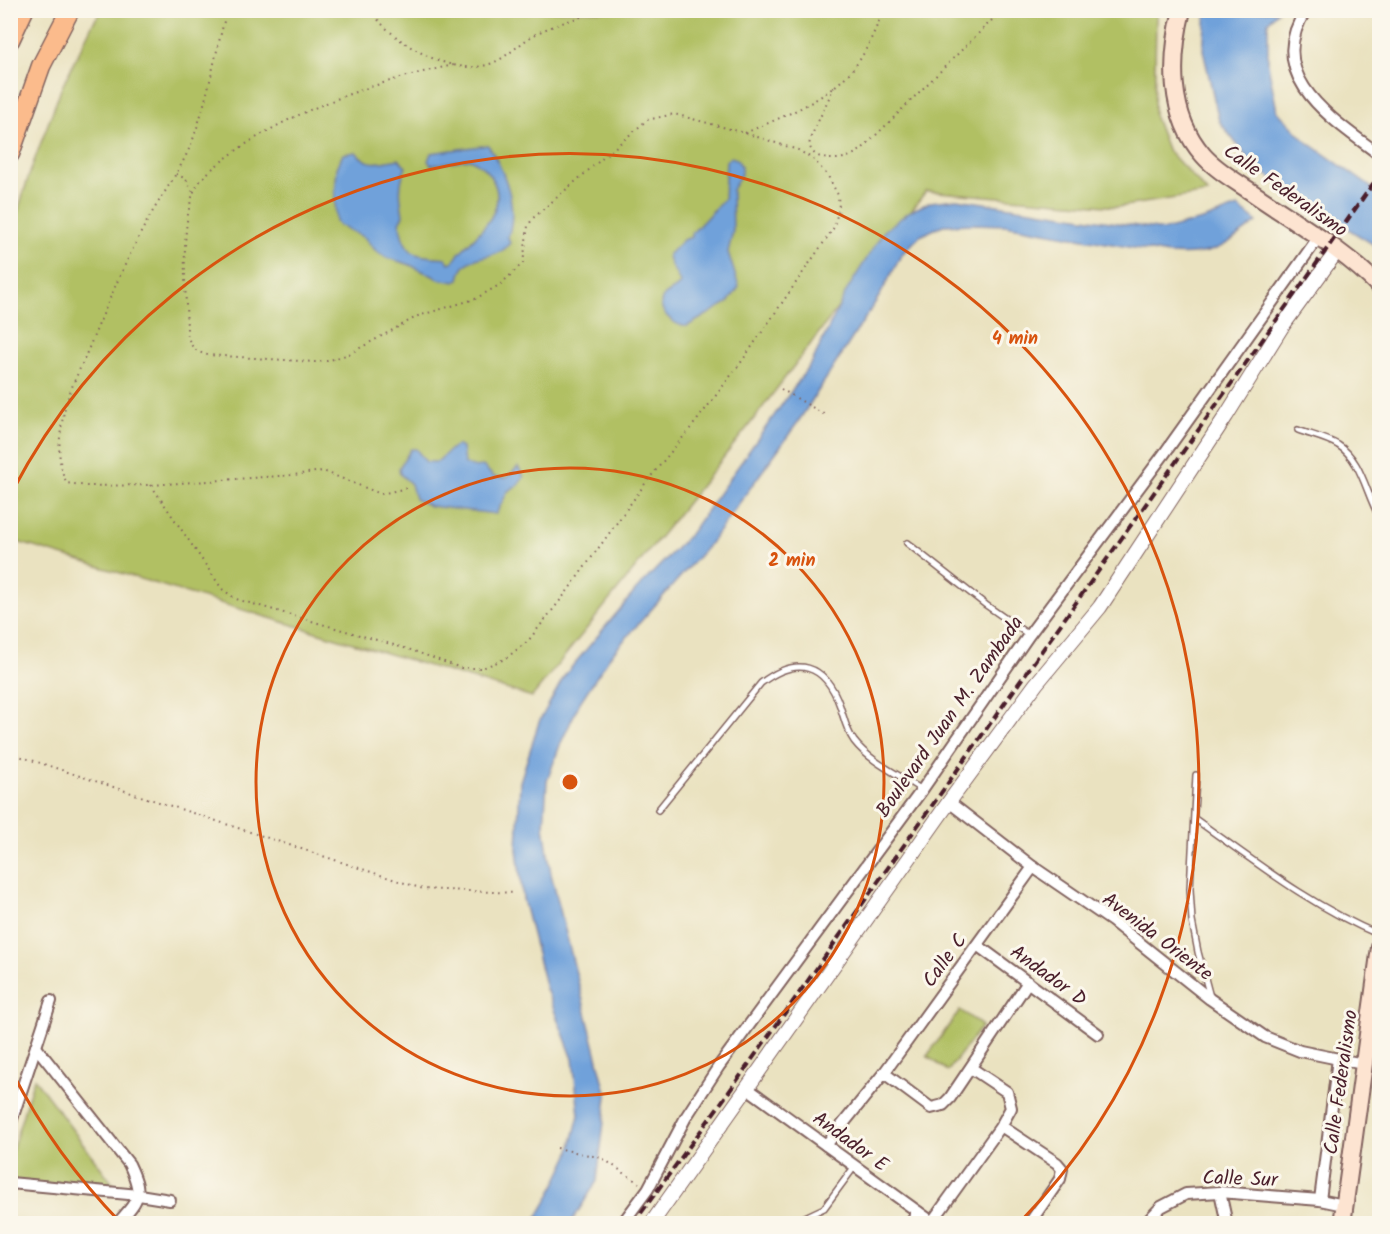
<svg xmlns="http://www.w3.org/2000/svg" width="1390" height="1234" font-family="Kalam,sans-serif">
<style>
.green{fill:#b1c063;stroke:#7e7047;stroke-width:1.5}
.water{fill:#6fa1da;stroke:#5c6082;stroke-width:1.5}
.lines{fill:none;stroke-linecap:round;stroke-linejoin:round}
.service-casing{stroke:#82635f;stroke-width:8}
.minor-casing{stroke:#82635f;stroke-width:14}
.tertiary-casing{stroke:#82635f;stroke-width:16}
.secondary-casing{stroke:#82635f;stroke-width:20}
.trunk-casing{stroke:#82635f;stroke-width:21}
.path{stroke:#82635f;stroke-width:2;stroke-dasharray:1.5 4.5;stroke-linecap:butt}
.service{stroke:#fff;stroke-width:5}
.minor{stroke:#fff;stroke-width:10}
.tertiary{stroke:#fff;stroke-width:14}
.secondary{stroke:#fde4d1;stroke-width:16}
.trunk{stroke:#fbbb8c;stroke-width:18}
.rail{stroke:#4a1f2b;stroke-width:4;stroke-dasharray:9 4.5;stroke-linecap:butt}
.ring{fill:none;stroke:#d8530f;stroke-width:3}
.labels{text-anchor:middle;stroke-width:6;stroke-linejoin:round;paint-order:stroke}
.street-label{font-size:20px;fill:#4a1f2b;stroke:#fbf7ec}
.centre{fill:#d8530f;stroke:#fbf7ec;stroke-width:3}
.ring-label{font-size:18px;text-anchor:middle;font-weight:bold;fill:#d8530f;stroke:#fbf7ec;stroke-width:6;stroke-linejoin:round;paint-order:stroke}
</style>
<rect width="100%" height="100%" fill="#fbf7ec"/>
<filter id="ink" filterUnits="userSpaceOnUse"><feTurbulence type="fractalNoise" baseFrequency=".0167" numOctaves="2"/><feDisplacementMap in="SourceGraphic" scale="12" xChannelSelector="R" yChannelSelector="G"/><feConvolveMatrix kernelMatrix="1 2 1 2 8 2 1 2 1" color-interpolation-filters="sRGB"/></filter>
<filter id="wash" filterUnits="userSpaceOnUse"><feTurbulence type="fractalNoise" baseFrequency=".008" numOctaves="4" result="noise"/><feDisplacementMap in="SourceGraphic" scale="24" xChannelSelector="R" yChannelSelector="G"/><feGaussianBlur stdDeviation="1.35" result="paint"/><feColorMatrix in="noise" values="0 0 0 0 0 0 0 0 0 0 0 0 0 0 0 0 0 1.4 0 .05"/><feComposite in="paint" operator="in"/></filter>
<g filter="url(#wash)">
<rect width="100%" height="100%" fill="#eae2c0"/>
<!-- green -->
<g class="green">
<path d="M101,11H1159L1156,18L1154,115L1167,149L1208,193L1118,207L926,191L747,428L532,697L11,540V233L30,172L61,89L93,23Z"/>
<path d="M960,1010L982,1026L948,1071L927,1056Z"/>
<path d="M34,1078L119,1192L11,1180L10,1157Z"/>
</g>
<!-- water -->
<g class="water">
<path d="M1206,11H1278L1268,22V64L1277,111L1306,141L1379,193V248L1301,200L1252,164L1219,121L1203,50Z"/>
<path d="M488,145C505,172 519,205 508,237L510,243C508,245 506,248 503,250C488,260 464,253 459,279L455,282L439,279L408,264L387,258L375,250L365,238L339,225L336,222L335,197L337,168L343,154L356,152C369,168 381,162 399,159L406,167C398,184 400,198 403,215C396,225 404,249 416,254C425,257 437,257 446,258L449,263C457,261 456,256 461,251C481,232 510,206 491,177C486,169 478,163 470,159L431,165L428,161L431,153Z"/>
<path d="M731,157L737,159L741,166V174L732,190L733,231L728,252L739,287C735,292 732,298 728,302C724,305 690,325 687,326C675,328 652,307 665,295C670,291 676,289 680,284C678,274 668,265 668,255L683,240L692,237V233L724,199L726,161Z"/>
<path d="M957,199L1164,230L1206,219L1238,207L1257,222C1222,248 1213,257 1168,254L1005,225L974,224L943,225L920,236L902,254L880,295L798,422L711,542L611,655L580,702L560,745L547,781L544,826L551,874L607,1096L597,1181L571,1223H534L548,1199L569,1155L579,1115L573,1059L546,989L523,899L517,849L520,782L539,722L565,675L636,590L691,533L812,362L847,290L884,231L909,212L930,202Z"/>
<path d="M457,445L462,448L464,463L472,467L483,466L494,477L506,478L518,467L524,477L518,485L508,491L496,514L430,506L415,499L411,484L400,474L399,468L411,449H416L426,462H437L452,448Z"/>
</g>
</g>
<g filter="url(#ink)">
<g class="lines">
<defs>
<g id="service">
<path d="M1298,430C1311,435 1326,438 1338,445C1362,460 1366,495 1380,518"/>
<path d="M907,543L986,605L1029,635"/>
<path d="M1196,775L1190,889L1192,921L1198,952L1210,997"/>
<path d="M658,810L761,683C797,656 825,663 840,706C844,718 846,730 854,741C870,762 900,775 922,790"/>
<path d="M1195,819C1254,861 1312,907 1380,935"/>
<path d="M790,1224L824,1208L855,1166"/>
</g>
<g id="minor">
<path d="M1306,10C1262,77 1334,120 1380,155"/>
<path d="M949,802L1033,867L1112,921L1210,999L1265,1037L1300,1051L1363,1064"/>
<path d="M977,945L1098,1034"/>
<path d="M36,1047L129,1164C144,1196 139,1199 117,1224"/>
<path d="M884,1073L931,1108L943,1105L950,1098L1028,982"/>
<path d="M747,1088L935,1224"/>
<path d="M10,1125L51,1001"/>
<path d="M1001,1126L1057,1163L1062,1169L1060,1179L1029,1224"/>
<path d="M826,1145L884,1073L1033,867"/>
<path d="M10,1183L139,1195L170,1200"/>
<path d="M1220,1192L1227,1224"/>
<path d="M1320,1200L1338,1059"/>
<path d="M932,1222L1001,1126L1011,1108L1007,1092L971,1068"/>
<path d="M622,1224L648,1189L686,1117L719,1066L922,790L1029,635L1164,454L1318,238"/>
<path d="M909,1224L918,1212"/>
<path d="M1145,1224L1161,1207L1186,1194L1220,1192L1320,1200L1344,1205"/>
</g>
<path id="tertiary" d="M651,1224L949,802L1036,684L1100,607L1226,416L1281,328L1337,251"/>
<g id="secondary">
<path d="M1182,10C1170,58 1168,115 1203,155C1216,170 1234,180 1250,191C1293,221 1343,249 1380,287"/>
<path d="M1342,1224L1380,947"/>
</g>
<g id="trunk">
<path d="M10,40L24,10"/>
<path d="M10,154L41,66L70,10"/>
</g>
</defs>
<!-- service casing -->
<use href="#service" class="service-casing"/>
<!-- minor casing -->
<use href="#minor" class="minor-casing"/>
<!-- tertiary casing -->
<use href="#tertiary" class="tertiary-casing"/>
<!-- secondary casing -->
<use href="#secondary" class="secondary-casing"/>
<!-- trunk casing -->
<use href="#trunk" class="trunk-casing"/>
<!-- path -->
<g class="path">
<path d="M227,10C215,54 208,99 192,142C180,172 160,197 145,225C122,268 104,312 85,357C77,376 66,397 63,417C59,439 56,463 67,483L87,486L151,485L293,475L323,471L381,494L407,488"/>
<path d="M371,10C389,40 447,74 482,66C504,62 515,46 534,35C553,24 578,19 599,10"/>
<path d="M834,87L810,139C806,159 832,162 847,157C852,156 857,152 861,150L1002,10"/>
<path d="M745,133C786,115 832,99 859,61C869,46 876,27 884,10"/>
<path d="M176,174L186,179L193,192"/>
<path d="M781,389L827,416"/>
<path d="M151,485L222,589L236,599L411,650L461,668H482L505,659L528,641L566,593L647,481L698,419L742,361L833,229L839,209L838,195L828,176L813,159L798,150L745,133L674,114L647,120L533,218L528,226L523,263L501,284L475,299L418,316L349,354L327,361L315,362L208,355C194,352 189,345 187,331C186,291 180,232 193,194C198,179 214,167 226,158C290,110 377,81 454,65"/>
<path d="M10,753L423,889L515,893"/>
<path d="M557,1148L602,1158L639,1183"/>
</g>
<!-- service -->
<use href="#service" class="service"/>
<!-- minor -->
<use href="#minor" class="minor"/>
<!-- tertiary -->
<use href="#tertiary" class="tertiary"/>
<!-- secondary -->
<use href="#secondary" class="secondary"/>
<!-- trunk -->
<use href="#trunk" class="trunk"/>
<!-- rail -->
<path class="rail" d="M633,1224L731,1089L1380,174"/>
</g>
</g>
<!-- distance rings -->
<g class="ring">
<circle cx="570" cy="782" r="314"/>
<path d="M121 1223A629 629 0 0 1 12 1072M12 492A629 629 0 1 1 1019 1223"/>
</g>
<g class="labels">
<!-- street labels -->
<g class="street-label">
<text transform="translate(1286 190) rotate(35)" y="7">Calle Federalismo</text>
<text transform="translate(949 716) rotate(-55)" y="7">Boulevard Juan M. Zambada</text>
<text transform="translate(1158 936) rotate(37)" y="7">Avenida Oriente</text>
<text transform="translate(944 960) rotate(-54)" y="7">Calle C</text>
<text transform="translate(1049 975) rotate(36)" y="7">Andador D</text>
<text transform="translate(1340 1082) rotate(-82)" y="7">Calle Federalismo</text>
<text transform="translate(851 1141) rotate(36)" y="7">Andador E</text>
<text transform="translate(1240 1178) rotate(2)" y="7">Calle Sur</text>
</g>
</g>
<circle cx="570" cy="782" r="9" class="centre"/>
<g class="ring-label">
<text x="1015" y="344">4 min</text>
<text x="792" y="566">2 min</text>
</g>
<!-- margin -->
<rect width="1390" height="1234" fill="none" stroke="#fbf7ec" stroke-width="36"/>
</svg>
